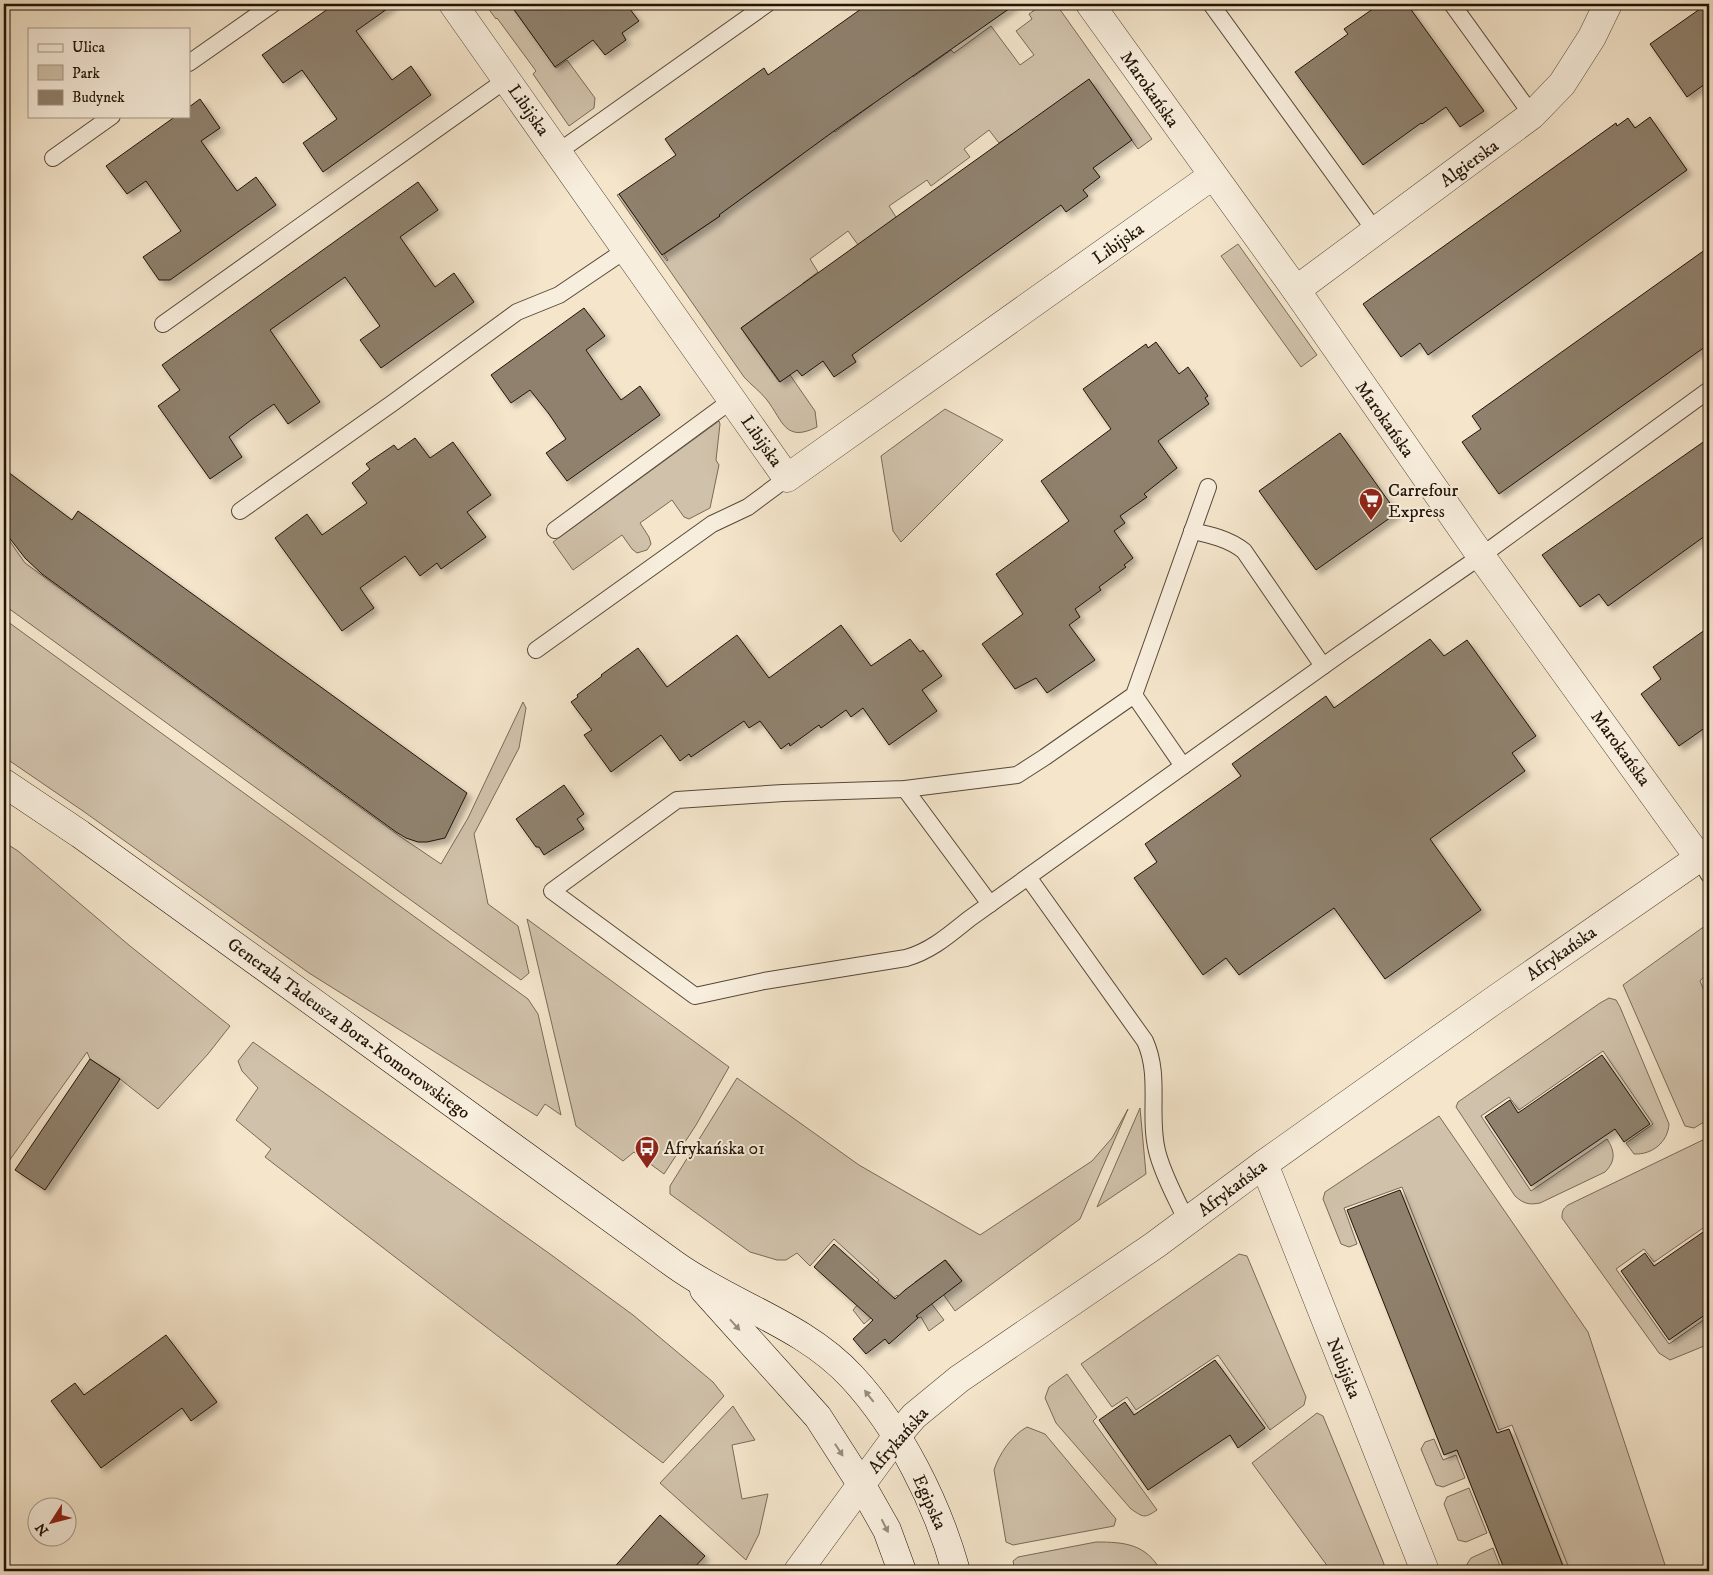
<svg xmlns="http://www.w3.org/2000/svg" width="1713" height="1575" font-family="'IM FELL DW Pica',serif">
<style>
.green{fill:#d0c1aa;stroke:#786a58}
.building{fill:#8f816d;stroke:#211407;filter:url(#shadow)}
.lines{fill:none;stroke-linecap:round;stroke-linejoin:round}
.lane-casing{stroke:#564838;stroke-width:18}
.street-casing{stroke:#564838;stroke-width:29}
.secondary-casing{stroke:#211407;stroke-width:29}
.lane{stroke:#f8eedd;stroke-width:16}
.street{stroke:#f8eedd;stroke-width:28}
.secondary{stroke:#f8eedd;stroke-width:28}
.oneway{fill:#978c7d}
.labels{text-anchor:middle;stroke-width:4;stroke-linejoin:round;paint-order:stroke}
.street-label{font-size:18px;fill:#211407;stroke:#f8eedd}
.poi-label{font-size:18px;fill:#211407;stroke:#f8eedd;text-anchor:start}
</style>
<defs>
<filter id="shadow"><feDropShadow dx="4.5" dy="4.5" stdDeviation="2.5" flood-color="#0004"/></filter>
</defs>
<rect width="100%" height="100%" fill="#f4e5cb"/>
<filter id="stains"><feTurbulence type="fractalNoise" baseFrequency=".004" numOctaves="4"/><feColorMatrix values="0 0 0 0 .2 0 0 0 0 .09 0 0 0 0 .02 0 0 0 .5 -.17"/></filter>
<radialGradient id="worn" r=".72"><stop offset=".6" stop-color="#630" stop-opacity="0"/><stop offset="1" stop-color="#630" stop-opacity=".3"/></radialGradient>
<!-- green -->
<g class="green">
<path d="M485,4H510L556,68L567,60L595,98L594,108L569,126L533,74L536,71L497,18L496,19Z"/>
<path d="M1037,4H1056L1152,139L1138,149L1089,80L1024,150L1012,134L999,143L989,130L964,149L970,157L931,186L927,180L889,206L896,217L869,260L848,231L810,259L818,272L803,283L804,285L791,315L779,300L741,328L779,382L790,375L815,411L817,427C785,443 783,421 767,400C760,391 751,385 744,377L617,195L619,194L667,261L668,260L664,254L720,216L717,212L758,187L796,159L832,127L835,132L873,104L862,90L902,61L913,77L951,50L954,53L991,26L1020,65L1034,55L1016,31L1032,19L1029,14L1039,7Z"/>
<path d="M1238,244L1317,355L1301,367L1221,256Z"/>
<path d="M945,409L1003,440L901,542L893,531L881,456Z"/>
<path d="M719,421L720,424L716,460L719,465L710,508L689,519L684,517L672,500L640,523L649,537L651,544L647,550L637,553L632,549L622,535L573,570L553,542Z"/>
<path d="M4,533L25,563L398,835L441,864L468,818L523,702L526,708L519,748L474,834L488,904L518,926L529,973L521,980L4,605Z"/>
<path d="M4,619L528,999L538,1014L561,1115L545,1104L537,1116L309,973L83,811L4,757Z"/>
<path d="M4,842L18,851L130,946L230,1026L208,1054L158,1109L120,1079L90,1059L87,1052L4,1168Z"/>
<path d="M527,919L729,1067L696,1125L664,1174L634,1152L623,1161L576,1126Z"/>
<path d="M1709,923V971L1700,981L1709,1003V1119L1694,1128L1685,1126L1623,985Z"/>
<path d="M1609,998L1616,1000L1620,1007L1669,1124C1668,1142 1652,1155 1634,1154L1626,1143L1653,1124L1603,1051L1519,1110L1509,1097L1481,1116L1531,1191L1607,1139C1615,1151 1616,1161 1605,1172L1540,1203C1529,1205 1524,1204 1515,1196L1456,1107L1458,1102L1600,1003Z"/>
<path d="M253,1042L550,1254L633,1315L713,1382L724,1396L663,1463L265,1157L271,1149L236,1120L258,1088L242,1071L238,1061Z"/>
<path d="M737,1078L859,1165L980,1235L1092,1161L1112,1138L1128,1109L1080,1219L955,1311L943,1294L961,1281L946,1260L915,1282L944,1320L929,1331L921,1317L919,1318L897,1295L864,1324L853,1310L879,1280L834,1239L810,1266L797,1253L786,1260H777L750,1252L670,1194V1186Z"/>
<path d="M1140,1108L1146,1174L1097,1207Z"/>
<path d="M1439,1116L1588,1332L1667,1571H1570L1512,1425L1499,1430L1402,1187L1344,1208L1357,1244L1349,1247L1341,1244L1323,1199L1325,1192Z"/>
<path d="M1709,1137V1224L1654,1262L1644,1249L1616,1269L1669,1344L1709,1316V1344L1670,1360L1659,1353L1562,1218C1562,1211 1563,1209 1568,1205Z"/>
<path d="M1239,1254L1247,1256L1306,1397L1304,1405L1270,1430L1218,1355L1136,1410L1127,1397L1112,1407L1081,1364Z"/>
<path d="M1067,1374L1097,1417L1093,1421L1157,1510C1144,1519 1143,1517 1131,1509L1056,1423L1045,1398L1049,1387Z"/>
<path d="M733,1406L755,1440L732,1445L742,1499L768,1494L759,1534L746,1560L660,1483Z"/>
<path d="M1317,1413L1323,1416L1384,1564L1382,1571H1331L1252,1463Z"/>
<path d="M1027,1427L1045,1434L1116,1519L1114,1526L1013,1545L1006,1542L994,1470C999,1454 1012,1435 1027,1427Z"/>
<path d="M1434,1439L1443,1460L1456,1455L1465,1478L1443,1487L1436,1485L1421,1449L1425,1442Z"/>
<path d="M1469,1488L1487,1533L1466,1542L1458,1540L1444,1504L1447,1497Z"/>
<path d="M1096,1542C1125,1542 1146,1544 1161,1571H1100L1099,1567L1076,1571H1015L1013,1561L1018,1557Z"/>
<path d="M1493,1548L1502,1571H1470L1467,1564L1471,1558Z"/>
</g>
<!-- building -->
<g class="building">
<path d="M335,4H394L356,31L392,80L411,66L431,95L323,172L303,143L337,119L302,70L283,83L262,55Z"/>
<path d="M510,4H626L639,21L622,33L626,40L605,55L593,40L555,67Z"/>
<path d="M868,4H1016L834,131L719,215L720,216L662,255L619,194L676,155L665,139L764,68L768,75Z"/>
<path d="M1380,4H1407L1484,111L1460,127L1446,107L1422,124L1421,123L1363,165L1295,72L1348,34L1344,29Z"/>
<path d="M1707,4H1709V81L1687,97L1650,44Z"/>
<path d="M1089,79L1132,140L1093,168L1100,177L1083,190L1088,196L1066,212L1061,205L852,355L856,362L834,377L823,361L802,376L797,370L780,382L741,328Z"/>
<path d="M200,99L220,128L201,141L237,191L256,177L276,205L170,280H159L143,257L181,231L146,181L127,194L106,166L176,116H189V107Z"/>
<path d="M1650,117L1687,170L1428,355L1420,343L1401,357L1363,304L1616,123L1617,126L1628,118L1635,128Z"/>
<path d="M418,182L438,210L400,237L435,287L454,273L474,302L381,368L360,340L380,326L345,277L270,330L320,402L288,424L274,404L251,420L229,437L242,457L210,479L158,406L180,390L162,365Z"/>
<path d="M1709,247V344L1499,494L1462,442L1481,429L1472,416Z"/>
<path d="M584,308L605,336L586,350L603,375L621,400L640,386L660,415L567,481L546,453L566,439L549,414L530,390L511,403L491,375Z"/>
<path d="M1156,342L1179,374L1188,367L1208,396L1205,398L1209,404L1158,441L1177,468L1144,494L1147,497L1120,516L1125,523L1114,531L1133,558L1124,565L1126,567L1099,587L1101,590L1075,609L1080,617L1069,625L1095,660L1047,693L1036,678L1015,689L982,644L1023,614L996,574L1069,521L1041,481L1111,429L1083,389L1146,344L1148,348Z"/>
<path d="M1340,433L1397,513L1316,570L1259,491Z"/>
<path d="M415,438L430,458L453,442L491,495L467,512L486,537L441,569L437,563L420,576L405,556L360,588L374,608L342,631L275,538L307,514L322,535L367,503L352,483L370,469L366,464L394,445L398,450Z"/>
<path d="M1709,438V533L1608,606L1599,594L1580,607L1542,555Z"/>
<path d="M4,469L72,520L78,511L467,793L445,838L427,842H418L406,838L396,832L42,574L25,558L4,531Z"/>
<path d="M841,625L871,666L910,639L920,652L923,650L942,676L922,690L937,711L889,745L863,708L851,717L846,710L821,728L819,725L790,746L789,743L781,749L760,721L749,728L744,721L691,757L689,754L680,761L661,735L611,772L584,735L592,730L571,702L578,697L577,695L602,676L601,675L638,648L667,687L737,635L769,678Z"/>
<path d="M1709,627V725L1679,746L1641,694L1661,679L1653,667Z"/>
<path d="M1430,639L1444,656L1467,640L1536,736L1512,753L1525,771L1430,839L1481,910L1385,979L1334,908L1239,975L1226,958L1203,975L1134,878L1157,862L1145,844L1241,776L1232,764L1326,696L1334,708Z"/>
<path d="M564,785L584,814L577,819L584,829L544,855L539,847H536L516,819Z"/>
<path d="M1602,1055L1650,1124L1624,1142L1615,1129L1531,1186L1485,1117L1510,1100L1518,1113Z"/>
<path d="M90,1059L120,1079L45,1190L15,1170Z"/>
<path d="M1400,1190L1497,1433L1509,1429L1565,1571H1505L1457,1450L1444,1455L1347,1210Z"/>
<path d="M1709,1228V1312L1669,1340L1621,1271L1645,1253L1654,1266Z"/>
<path d="M834,1244L895,1299L905,1290L945,1260L962,1281L916,1316L918,1318L889,1344L885,1339L866,1354L853,1339L873,1320L814,1267Z"/>
<path d="M166,1335L217,1402L191,1421L182,1408L101,1468L51,1401L75,1383L84,1395Z"/>
<path d="M1215,1360L1265,1428L1238,1448L1230,1435L1148,1490L1099,1420L1125,1402L1134,1415Z"/>
<path d="M660,1515L705,1556L691,1571H611Z"/>
</g>
<g class="lines">
<defs>
<g id="lane">
<path d="M1211,4L1376,232"/>
<path d="M1452,4L1532,115"/>
<path d="M189,63L273,4"/>
<path d="M558,152L767,4"/>
<path d="M53,158L112,116"/>
<path d="M163,324L507,79"/>
<path d="M1208,487L1134,695L1045,757L1017,775L905,789L783,793L677,800L552,891L695,996L764,981L906,958C931,951 949,935 969,919L1340,654L1481,556L1709,390"/>
<path d="M240,511L394,402L517,312L559,295L627,249"/>
<path d="M555,530L732,400"/>
<path d="M1192,531C1211,535 1229,539 1244,551L1323,666"/>
<path d="M536,650L712,524L748,507L787,478"/>
<path d="M1134,695L1183,766"/>
<path d="M905,789L990,904"/>
<path d="M1699,858L1709,875"/>
<path d="M1028,877L1145,1041C1161,1076 1148,1115 1157,1151C1163,1176 1177,1199 1187,1222"/>
</g>
<g id="street">
<path d="M453,4L787,478L1212,176"/>
<path d="M1090,4L1296,290L1481,556L1699,858"/>
<path d="M1296,290L1532,115L1562,84L1592,37L1608,4"/>
<path d="M1264,1164L1425,1571"/>
<path d="M798,1571L896,1437L914,1416L959,1379L1155,1245L1264,1164L1493,1001L1709,851"/>
</g>
<g id="secondary">
<path d="M4,783L80,834C278,977 477,1120 674,1264C731,1305 803,1324 852,1377C900,1429 937,1503 956,1571"/>
<path d="M704,1290L818,1417L861,1484L887,1530L902,1571"/>
</g>
</defs>
<!-- lane casing -->
<use href="#lane" class="lane-casing"/>
<!-- street casing -->
<use href="#street" class="street-casing"/>
<!-- secondary casing -->
<use href="#secondary" class="secondary-casing"/>
<!-- lane -->
<use href="#lane" class="lane"/>
<!-- street -->
<use href="#street" class="street"/>
<!-- secondary -->
<use href="#secondary" class="secondary"/>
</g>
<!-- one-way arrows -->
<defs><path id="oneway-solid" d="M-6-.8H1V-3.2L6.5 0L1 3.2V.8H-6Z" transform="scale(1.25)"/></defs>
<g class="oneway">
<use href="#oneway-solid" transform="translate(735 1325) rotate(48)"/>
<use href="#oneway-solid" transform="translate(869 1396) rotate(-128)"/>
<use href="#oneway-solid" transform="translate(839 1450) rotate(57)"/>
<use href="#oneway-solid" transform="translate(885 1526) rotate(63)"/>
</g>
<!-- icons -->
<defs>
<symbol id="supermarket-pin" viewBox="-11 -11 22 30"><path d="M0 17L-7.5 6A9.5 9.5 0 1 1 7.5 6Z" fill="#8f2418" stroke="#f8eedd"/><path d="M-6-5.5h2.5l.6 2H6L4.5 2H-2.5L-4.4-4H-6ZM-1.5 3.2a1.3 1.3 0 1 0 .1 0ZM3 3.2a1.3 1.3 0 1 0 .1 0Z" fill="#fff"/></symbol>
<symbol id="bus-pin" viewBox="-11 -11 22 30"><path d="M0 17L-7.5 6A9.5 9.5 0 1 1 7.5 6Z" fill="#8f2418" stroke="#f8eedd"/><path d="M-5-6H5V4H4V6H2V4H-2V6H-4V4H-5ZM-3.5-4V0h7V-4ZM-3.5 1.2v1.5H-2V1.2ZM2 1.2v1.5H3.5V1.2Z" fill="#fff"/></symbol>
</defs>
<g fill-rule="evenodd">
<use href="#supermarket-pin" x="1357" y="486" width="28" height="38"/>
<use href="#bus-pin" x="633" y="1134" width="28" height="38"/>
</g>
<g class="labels">
<!-- street labels -->
<g class="street-label">
<text transform="translate(1150 89) rotate(55)" y="6">Marokańska</text>
<text transform="translate(529 110) rotate(55)" y="6">Libijska</text>
<text transform="translate(1469 163) rotate(-36)" y="6">Algierska</text>
<text transform="translate(1118 243) rotate(-35)" y="6">Libijska</text>
<text transform="translate(1385 419) rotate(55)" y="6">Marokańska</text>
<text transform="translate(762 441) rotate(55)" y="6">Libijska</text>
<text transform="translate(1621 748) rotate(54)" y="6">Marokańska</text>
<text transform="translate(1561 953) rotate(-35)" y="6">Afrykańska</text>
<text transform="translate(349 1028) rotate(36)" y="6">Generała Tadeusza Bora-Komorowskiego</text>
<text transform="translate(1232 1188) rotate(-37)" y="6">Afrykańska</text>
<text transform="translate(1344 1368) rotate(68)" y="6">Nubijska</text>
<text transform="translate(898 1440) rotate(-49)" y="6">Afrykańska</text>
<text transform="translate(930 1502) rotate(66)" y="6">Egipska</text>
</g>
<!-- poi labels -->
<g class="poi-label">
<text x="1388" y="496">Carrefour<tspan x="1388" dy="21">Express</tspan></text>
<text x="664" y="1154">Afrykańska 01</text>
</g>
</g>
<!-- margin -->
<rect width="1713" height="1575" fill="none" stroke="#f4e5cb" stroke-width="20"/>
<rect x="5" y="5" width="1703" height="1565" fill="none" stroke="#211407" stroke-width="2.5"/>
<rect x="10" y="10" width="1693" height="1555" fill="none" stroke="#211407"/>
<!-- legend -->
<rect x="28" y="28" width="162" height="90" fill="#f8eedd" stroke="#a29787"/>
<rect x="38" y="44" width="25" height="8" fill="#f8eedd" stroke="#a29787"/>
<text x="72" y="52" font-size="15" fill="#211407">Ulica</text>
<rect x="38" y="65" width="25" height="15" fill="#d0c1aa" stroke="#a29787"/>
<text x="72" y="78" font-size="15" fill="#211407">Park</text>
<rect x="38" y="90" width="25" height="15" fill="#8f816d" stroke="#a29787"/>
<text x="72" y="102" font-size="15" fill="#211407">Budynek</text>
<!-- north arrow -->
<g transform="translate(52 1522) rotate(234)"><circle r="24" fill="#f8eedd" stroke="#a29787"/>
<path d="M0-4L9 19L0 12L-9 19Z" fill="#8f2418"/>
<text y="-8" font-size="14" font-weight="bold" text-anchor="middle" fill="#211407">N</text>
</g>
<rect width="100%" height="100%" filter="url(#stains)"/>
<rect width="100%" height="100%" fill="url(#worn)"/>
</svg>
